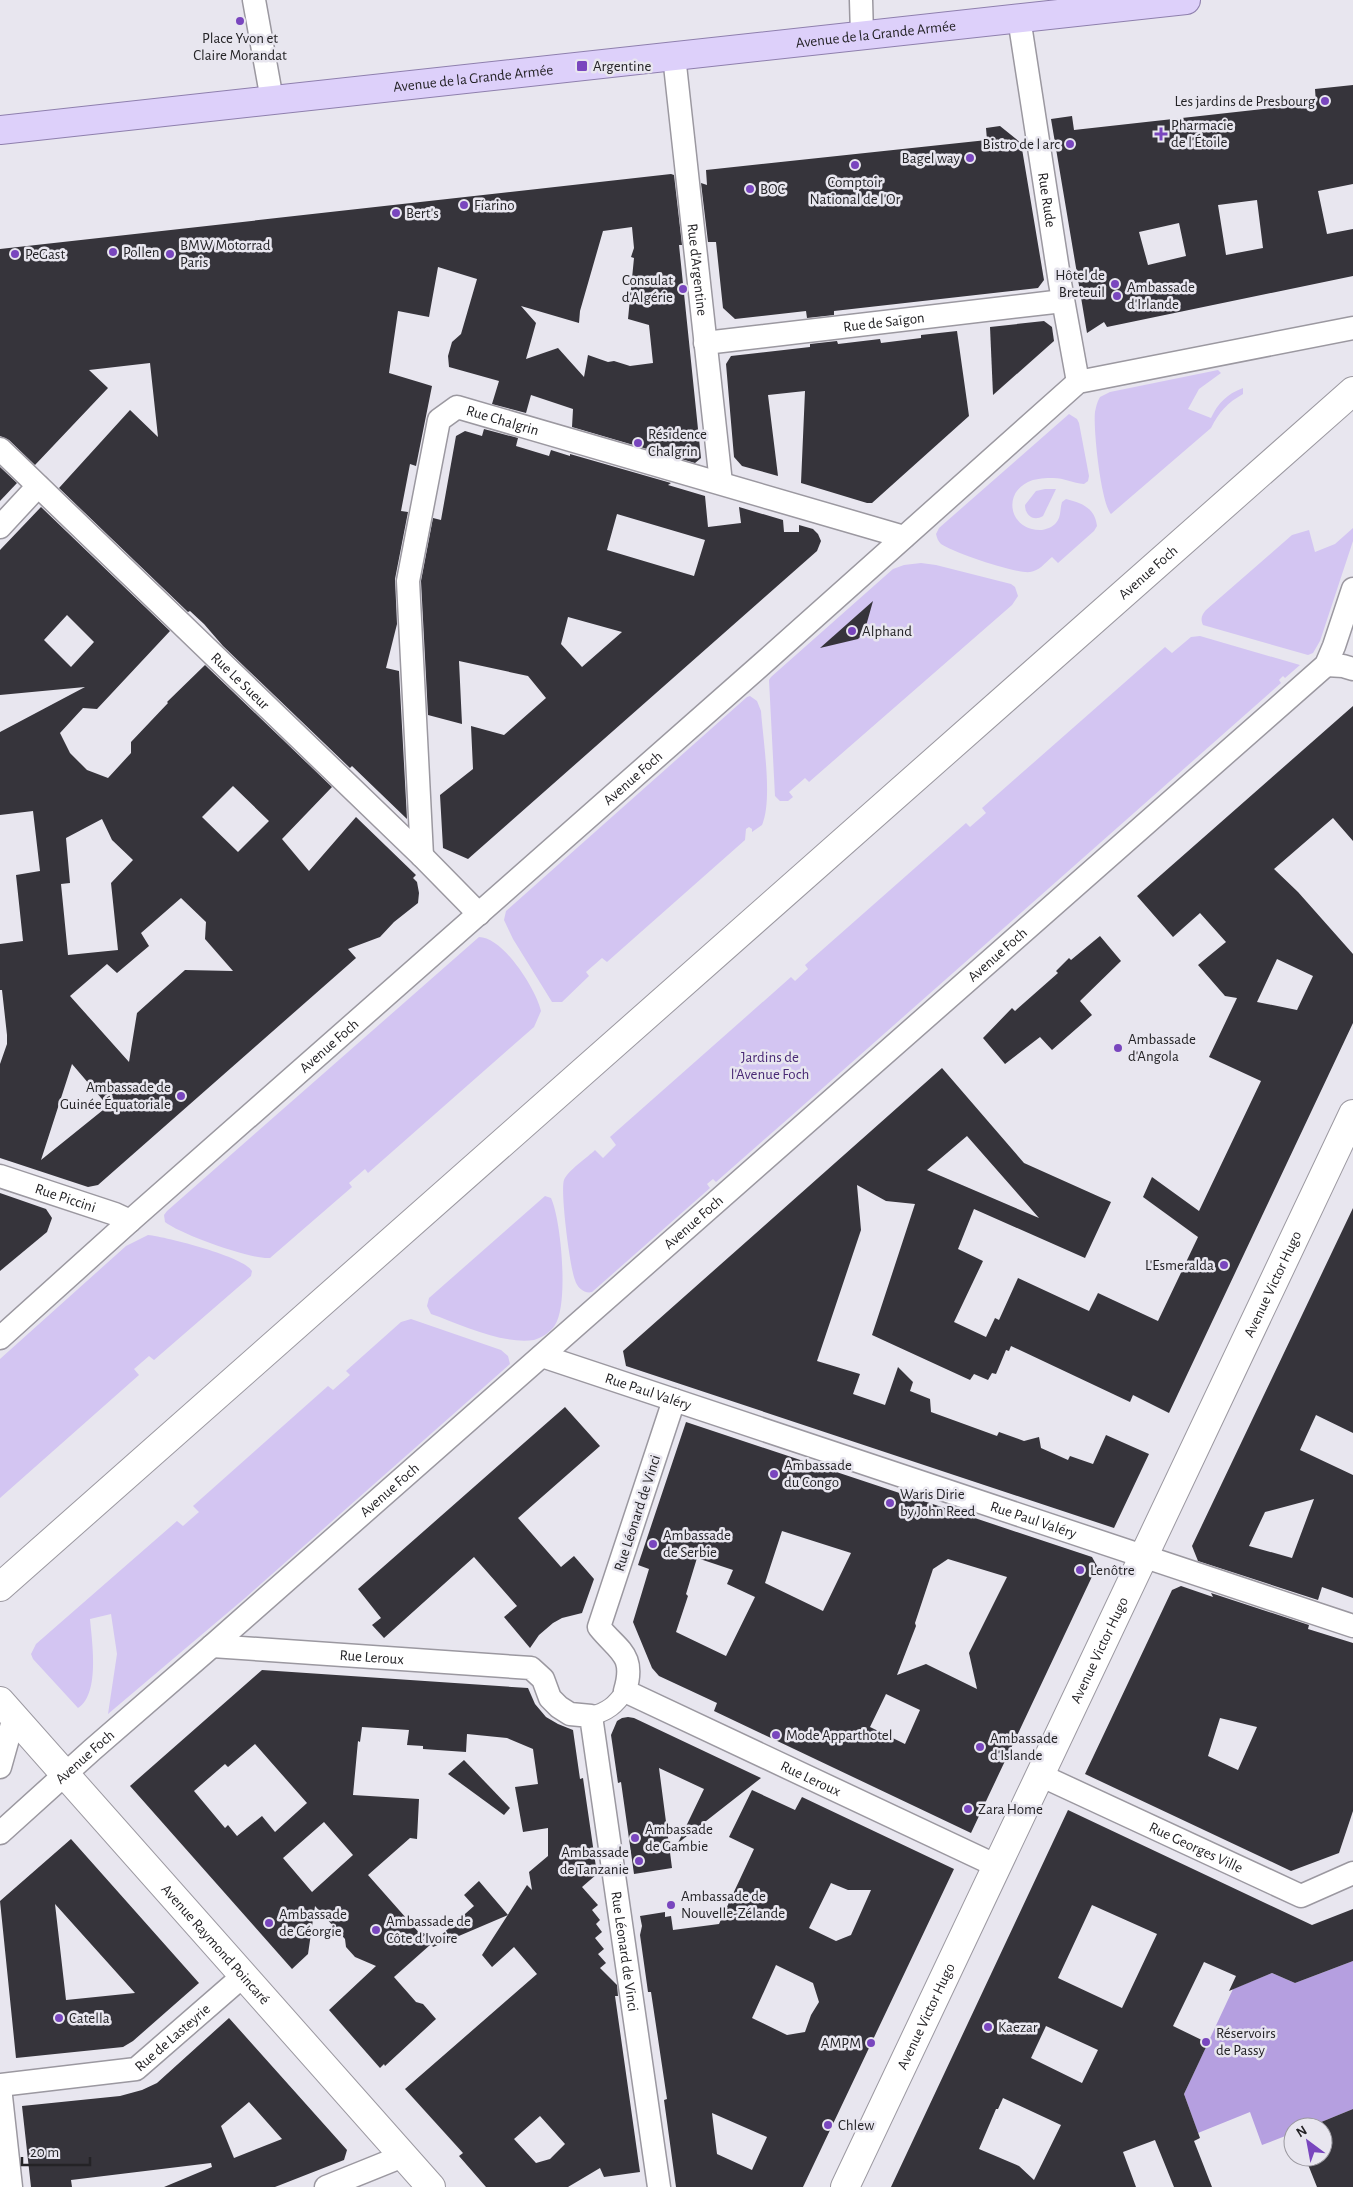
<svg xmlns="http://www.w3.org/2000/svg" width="1353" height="2187" font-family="'Alegreya Sans',sans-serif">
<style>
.green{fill:#d3c5f2}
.water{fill:#b59fe0}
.building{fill:#36343b;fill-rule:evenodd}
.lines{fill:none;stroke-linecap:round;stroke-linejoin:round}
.pedestrian-casing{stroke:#9b98a0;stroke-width:20}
.minor-casing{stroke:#9b98a0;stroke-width:25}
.tertiary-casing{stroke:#9b98a0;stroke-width:30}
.secondary-casing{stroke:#9b98a0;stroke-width:30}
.primary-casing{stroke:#8e7fad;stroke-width:30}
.pedestrian{stroke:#fff;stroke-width:18}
.minor{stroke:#fff;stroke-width:22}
.tertiary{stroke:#fff;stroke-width:28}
.secondary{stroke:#fff;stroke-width:28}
.primary{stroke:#ddd0fa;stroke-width:28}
.poi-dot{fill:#7946be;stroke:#e8e6ef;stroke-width:2}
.labels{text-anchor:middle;stroke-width:5;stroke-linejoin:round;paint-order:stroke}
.street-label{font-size:15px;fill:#242326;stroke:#e8e6ef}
.poi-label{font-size:15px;fill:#242326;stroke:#e8e6ef;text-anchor:start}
.park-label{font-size:15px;fill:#492975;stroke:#e8e6ef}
</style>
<rect width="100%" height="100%" fill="#e8e6ef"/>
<!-- green -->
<g class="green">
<path d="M1218,370L1221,373L1199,389L1188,409L1211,418C1218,403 1227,394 1243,388V394C1227,403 1219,412 1211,428L1111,514C1101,503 1093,429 1095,412C1096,407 1097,402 1100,397L1110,392Z"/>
<path d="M1069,414L1077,419L1079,423L1089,476L1088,481L1084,484C1072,483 1063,477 1050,478C1043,478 1034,479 1028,482C1001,495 1011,532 1042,530C1048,529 1055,526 1058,520C1061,515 1060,508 1062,502L1066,499C1082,503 1095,508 1097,526L1094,531L1058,563L1052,557C1045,563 1039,571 1030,572C1016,574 952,552 941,544C938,541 937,538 936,534L939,528Z"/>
<path d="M1045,489H1056L1043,516C1033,522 1025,515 1025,505L1036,491Z"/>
<path d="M1353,528V541L1320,641L1313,653L1308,655L1203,625C1200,618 1202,615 1206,610L1292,535L1309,530L1315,552L1335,544Z"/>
<path d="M921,563L936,565L1011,584L1015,587L1018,596L1012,605L809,782L805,778L789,792L793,797L788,801H780L775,796L769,680L771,677L893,569L904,565Z"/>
<path d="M1200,636L1300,665L1285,678L1283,676L1279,680L1281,683L790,1117L716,1182L713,1179L707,1184L710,1188L592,1292C585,1294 577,1288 575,1280C570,1269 560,1190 564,1180C567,1171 588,1157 595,1150L603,1158L616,1145L610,1137L791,977L795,981L808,969L805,965L966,823L970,827L986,813L982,808L1165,647L1172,653L1191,637Z"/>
<path d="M750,696L757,701L761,711C763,740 773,800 762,825L752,832V829L749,827L746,829L745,840L607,962L602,958L586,972L589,976L562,1002H552L513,939L504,920L506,911L747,697Z"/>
<path d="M479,937C503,937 536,989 541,1011L534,1027L368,1173L365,1169L349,1183L352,1187L270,1258C252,1260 180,1234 165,1222L164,1215L167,1211Z"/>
<path d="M545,1196L551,1198C561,1219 569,1304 555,1325C551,1332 541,1338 534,1340C503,1345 460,1324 431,1314L427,1306L429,1298Z"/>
<path d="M148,1235C167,1237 245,1257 252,1271L251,1276L154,1360L149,1356L134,1369L139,1375L0,1498V1359L126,1246Z"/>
<path d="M411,1319L501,1350L508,1356L510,1364L245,1598L108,1714L117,1654L111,1614L90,1619C92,1642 100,1694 78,1708L33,1659L31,1654L36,1644L177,1521L183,1526L199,1512L193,1506L328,1386L333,1390L350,1375L346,1371L401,1322Z"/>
</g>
<!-- water -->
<path class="water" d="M1353,1961V2109L1309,2127H1293V2133L1262,2145L1250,2112L1198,2133L1184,2094L1233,1989L1272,1973L1295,1983Z"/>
<!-- building -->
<g class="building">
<path d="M1353,85V184L1318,191L1327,234L1353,229V276L1107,327L1104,322L1087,333L1051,119L1072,116L1074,130L1316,103L1315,89ZM1257,200L1263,248L1226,255L1218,205ZM1179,223L1186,256L1148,265L1139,232Z"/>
<path d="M1000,126L1021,143L1044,280L1038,288L834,311V315L807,318L806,311L735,319L723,308L716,242H708L701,183L707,185L706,170L987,140L986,128Z"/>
<path d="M671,174L674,175L682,245H679L701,458L695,463L572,427L573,409L531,395L526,413L492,404L499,381L449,367L448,356L452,342L461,334L477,279L438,267L429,317L398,311L389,373L432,386L416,466L410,464L401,511L408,512L395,579L397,624L386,668L399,671L407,819L352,766L350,768L223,646L204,624L190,611L188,612L59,488L130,410L158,437L150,363L89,370L108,388L35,465L9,440L0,436V249ZM632,227L634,248L631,257L634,258L628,319L649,325L653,363L630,366L614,361L608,362L588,355L584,377L558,348L526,359L536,323L521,306L579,323L580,311L603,231Z"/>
<path d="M1044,321L1052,327L1054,341L993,395L990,327Z"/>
<path d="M957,331L969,416L872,503H867L801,483L805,391L768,395L778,476L742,466L734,457L726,364L731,356L810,347V344L837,341L838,344L880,339L881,343L921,338V335Z"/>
<path d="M484,429L518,438L516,446L549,456L551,450L570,456V454L671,483L668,485L705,496L708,527L741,523L739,507L783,520L784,532H799V525L813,529L818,534L821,541L817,551L468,859L443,848L440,795L473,769L471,726L504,735L546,698L528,676L459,661L462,724L428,715L421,581L433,518L441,520L456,436L465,431L482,436ZM617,514L705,540L694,576L607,550ZM568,617L622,632L582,667L561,644Z"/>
<path d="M0,467L17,483L0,501Z"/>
<path d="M41,507L170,631L97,709L83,708L60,733L70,753L87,770L108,778L131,753V742L168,703L167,702L205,665L332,787L282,839L309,871L356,817L416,875L413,878L417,882L419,893L418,903L394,922L380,937L348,949L356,958L98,1185L88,1187L0,1158V1064L7,1044V1035L2,990H0V944L23,941L16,875L40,871L33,811L0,815V732L85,687L0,695V550ZM67,615L94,642L71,667L44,640ZM233,786L269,821L238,852L202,817ZM102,819L112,840L133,860L111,883L118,950L68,955L61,884L70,883L66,838ZM181,898L206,922L205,939L233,971L185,970L137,1013L129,1062L70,996L107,964L117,973L149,946L141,933ZM72,1064L108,1106L41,1160Z"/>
<path d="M873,601L864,633L858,639L820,648Z"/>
<path d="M1353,706V841L1333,818L1274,869L1298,892L1353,954V1023L1169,1413L1133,1395L1130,1402L1011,1346L1009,1351L1006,1350L996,1374L992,1373L988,1380L974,1374L970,1380L872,1335L915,1204L886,1201L857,1185L861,1230L817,1361L860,1374L853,1394L885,1405L898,1367L913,1382L910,1391L930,1399L931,1412L997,1436L999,1432L1024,1441L1039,1437L1041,1448L1068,1460L1070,1456L1093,1464L1106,1435L1149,1454L1114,1528L626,1366L623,1351L942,1068L1024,1163L1111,1202L1085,1258L974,1209L958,1249L983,1261L954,1322L986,1337L995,1318L999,1320L1018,1278L1089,1311L1098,1293L1158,1321L1198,1237L1143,1197L1152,1177L1199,1211L1261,1081L1209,1057L1237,998L1225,996L1198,965L1226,942L1200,913L1173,937L1137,896ZM1277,959L1313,976L1297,1010L1257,1002ZM967,1136L1039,1218L927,1170Z"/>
<path d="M1100,936L1121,961L1080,1001L1092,1015L1052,1050L1040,1037L1005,1064L983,1038L1012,1008L1015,1011L1058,973L1056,971L1069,958L1071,960Z"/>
<path d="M0,1193L46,1209L52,1218L47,1232L0,1271Z"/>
<path d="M1353,1208V1433L1316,1415L1300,1450L1353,1475V1598L1322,1587L1318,1600L1198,1561L1192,1546ZM1314,1499L1292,1558L1249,1546L1265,1512Z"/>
<path d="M565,1407L600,1446L518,1518L561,1567L574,1556L594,1579L582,1613L562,1618L553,1623L539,1635L530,1648L504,1617L517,1606L474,1557L384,1638L372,1625L381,1618L358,1589Z"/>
<path d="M686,1422L1092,1557L1097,1566L971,1833L714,1711L717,1703L659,1676L652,1668L633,1622L649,1569L638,1565ZM782,1531L851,1553L823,1611L765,1583ZM697,1558L733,1570L727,1584L755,1597L726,1656L676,1632L688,1596L686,1594ZM948,1559L1007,1577L969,1653L977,1689L926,1664L897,1675L916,1626L915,1623L933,1569ZM886,1694L920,1710L905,1744L870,1727Z"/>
<path d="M1181,1586L1213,1597L1211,1593L1309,1625L1308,1629L1353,1643V1811L1339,1853L1291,1871L1085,1774L1172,1590ZM1220,1718L1257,1727L1238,1770L1208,1756Z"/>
<path d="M262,1670L528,1688L535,1704L546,1717L558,1724L573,1730L580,1779L583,1778L597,1874L582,1887L598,1905L592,1910L600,1920L596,1924L602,1932L595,1938L604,1949L598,1954L606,1963L600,1968L617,1985L618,1996H615L640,2172L604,2177L600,2168L568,2187H486L459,2156L463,2153L405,2089L537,1974L514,1947L492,1967L482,1955L527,1885L532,1890L529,1872L548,1856V1828L523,1832L515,1787L538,1784L533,1749L507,1738L467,1734L466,1752L423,1749V1746L407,1745L409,1730L362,1727L360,1742L358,1741L353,1795L419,1799L417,1839L410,1838L368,1875L430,1945L394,1977L416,2002L423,2004L436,2019L385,2066L384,2064L380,2068L329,2010L376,1966L355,1957L346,1947L345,1939L315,1906L308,1954L292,1969L130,1786ZM255,1744L307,1803L275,1832L262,1816L237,1836L228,1825L225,1828L194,1791L225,1764L228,1767ZM324,1822L353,1855L312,1892L283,1858ZM540,2116L565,2144L550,2159L536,2163L514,2139Z"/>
<path d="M628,1717L634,1718L761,1778L678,1843L704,1789L659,1768L672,1868L634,1874L621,1782L618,1783L611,1735L617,1721L622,1718Z"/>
<path d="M464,1760L510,1808L504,1815L448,1774Z"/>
<path d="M752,1790L795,1810L802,1797L954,1869L803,2187H676L664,2100L667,2099L651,1992H648L640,1935L642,1926L640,1916L665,1912V1917L671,1916L673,1930L719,1924L754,1849L729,1837ZM831,1883L848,1890H871L851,1935L836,1941L809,1928ZM776,1965L813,1983L819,2002L811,2015L805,2032L787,2035L752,2018ZM712,2113L767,2137L752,2170L717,2154Z"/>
<path d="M1068,1810L1312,1925L1353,1909V1961L1295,1983L1272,1973L1229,1991L1236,1976L1204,1962L1173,2026L1208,2043L1184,2094L1200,2138L1194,2141L1212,2187H1174L1155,2140L1123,2152L1136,2187H891ZM1092,1905L1157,1934L1122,2008L1058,1978ZM1046,2026L1098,2050L1082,2083L1031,2058ZM1003,2098L1061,2125L1034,2180L1019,2166L979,2149L996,2109H998Z"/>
<path d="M71,1839L199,1983L133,2041L123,2047L16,2058L0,1901ZM55,1904L135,1993L66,2000Z"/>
<path d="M479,1881L508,1915L433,1947L431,1944L474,1906L464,1895Z"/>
<path d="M229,2018L347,2150L344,2160L275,2187H164L212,2167L211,2163L71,2180L72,2187H31L22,2106L120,2096L142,2090L157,2083ZM249,2102L282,2139L234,2158L221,2126Z"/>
<path d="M1353,2109V2187H1317L1305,2157H1323V2127H1309Z"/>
</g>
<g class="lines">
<defs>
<path id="pedestrian" d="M591,1716C607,1712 616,1705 625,1691"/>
<g id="minor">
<path d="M254,0L272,100"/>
<path d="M861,0L862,35"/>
<path id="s1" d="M1019,18L1060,283L1078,382"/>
<path id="s2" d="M674,56L721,483"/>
<path id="s3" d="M705,343L1063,301"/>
<path id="s4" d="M0,449L422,856L479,914"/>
<path d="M0,527L38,486"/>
<path d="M1326,665L1343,666L1353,669"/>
<path id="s5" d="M422,856L408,581L439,420L457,407L904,537"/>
<path id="s6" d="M0,1176L115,1214L130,1221"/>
<path id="s7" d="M0,1338L130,1221L762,664L1078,382L1353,328"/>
<path id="s8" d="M542,1356L1353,1626"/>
<path id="s9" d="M674,1400L599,1627C618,1651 636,1654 625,1691L997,1866"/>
<path id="s10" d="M212,1646L531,1668L543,1679L550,1698L559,1707L570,1714L591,1716L659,2187"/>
<path d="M0,1767L14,1717"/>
<path id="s11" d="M1040,1775L1301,1896L1353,1873"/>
<path id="s12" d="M0,1833L92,1750L212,1646L1326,665L1334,646L1353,589"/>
<path id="s13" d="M0,2085L136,2069L243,1976"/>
<path d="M0,2087L11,2187"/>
<path d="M326,2187L403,2156"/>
</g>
<g id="tertiary">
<path id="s14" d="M0,1701L431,2187"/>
</g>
<g id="secondary">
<path id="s15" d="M0,1587L1353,391"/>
<path id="s16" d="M845,2187L1353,1114"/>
</g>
<g id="primary">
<path id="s17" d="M0,130L1186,0"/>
</g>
</defs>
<!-- pedestrian casing -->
<use href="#pedestrian" class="pedestrian-casing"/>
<!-- minor casing -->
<use href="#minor" class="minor-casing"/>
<!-- tertiary casing -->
<use href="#tertiary" class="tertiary-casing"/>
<!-- secondary casing -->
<use href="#secondary" class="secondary-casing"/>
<!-- primary casing -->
<use href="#primary" class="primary-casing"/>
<!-- pedestrian -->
<use href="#pedestrian" class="pedestrian"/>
<!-- minor -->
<use href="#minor" class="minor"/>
<!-- tertiary -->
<use href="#tertiary" class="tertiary"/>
<!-- secondary -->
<use href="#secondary" class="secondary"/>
<!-- primary -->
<use href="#primary" class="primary"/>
</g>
<!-- markers -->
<g class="poi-dot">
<circle cx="240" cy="21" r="5"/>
<rect x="576" y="60" width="12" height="12" rx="2.5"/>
<circle cx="1325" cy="101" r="5"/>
<path d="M1158.5 126.5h5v5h5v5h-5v5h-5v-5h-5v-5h5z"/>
<circle cx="1070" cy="144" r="5"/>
<circle cx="970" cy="158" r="5"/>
<circle cx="855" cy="165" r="5"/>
<circle cx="750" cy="189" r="5"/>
<circle cx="464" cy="205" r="5"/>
<circle cx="396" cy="213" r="5"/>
<circle cx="113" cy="252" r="5"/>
<circle cx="15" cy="254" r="5"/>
<circle cx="170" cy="254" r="5"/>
<circle cx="1115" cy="284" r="5"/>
<circle cx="683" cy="289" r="5"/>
<circle cx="1117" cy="296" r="5"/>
<circle cx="638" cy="443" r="5"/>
<circle cx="852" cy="631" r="5"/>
<circle cx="1118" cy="1048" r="5"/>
<circle cx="181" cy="1096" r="5"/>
<circle cx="1224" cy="1265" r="5"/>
<circle cx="774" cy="1474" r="5"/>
<circle cx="890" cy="1503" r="5"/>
<circle cx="653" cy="1544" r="5"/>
<circle cx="1080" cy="1570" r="5"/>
<circle cx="776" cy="1735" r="5"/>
<circle cx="980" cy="1747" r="5"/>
<circle cx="968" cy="1809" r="5"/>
<circle cx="635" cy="1838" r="5"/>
<circle cx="639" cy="1861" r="5"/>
<circle cx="671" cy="1905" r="5"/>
<circle cx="269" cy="1923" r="5"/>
<circle cx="376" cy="1930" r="5"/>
<circle cx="59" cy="2018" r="5"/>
<circle cx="988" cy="2027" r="5"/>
<circle cx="1206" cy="2042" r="5"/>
<circle cx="871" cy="2043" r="5"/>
<circle cx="828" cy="2125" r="5"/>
</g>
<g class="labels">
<!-- street labels -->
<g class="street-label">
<text dy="5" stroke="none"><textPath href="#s17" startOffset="881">Avenue de la Grande Armée</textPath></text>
<text dy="5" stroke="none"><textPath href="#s17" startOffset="476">Avenue de la Grande Armée</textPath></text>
<text dy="5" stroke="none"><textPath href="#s1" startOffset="184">Rue Rude</textPath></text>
<text dy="5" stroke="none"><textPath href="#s2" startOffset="215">Rue d'Argentine</textPath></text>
<text dy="5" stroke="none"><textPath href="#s3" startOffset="180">Rue de Saïgon</textPath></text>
<text dy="5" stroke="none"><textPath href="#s5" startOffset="509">Rue Chalgrin</textPath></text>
<text dy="5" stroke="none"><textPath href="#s15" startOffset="1532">Avenue Foch</textPath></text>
<text dy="5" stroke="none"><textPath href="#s4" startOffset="334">Rue Le Sueur</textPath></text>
<text dy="5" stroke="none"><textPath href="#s7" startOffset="845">Avenue Foch</textPath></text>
<text dy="5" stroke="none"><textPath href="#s12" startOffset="1329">Avenue Foch</textPath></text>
<text dy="5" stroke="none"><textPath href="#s7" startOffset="440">Avenue Foch</textPath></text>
<text dy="5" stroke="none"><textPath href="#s6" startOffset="69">Rue Piccini</textPath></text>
<text dy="5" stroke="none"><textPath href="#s12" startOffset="924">Avenue Foch</textPath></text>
<text dy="5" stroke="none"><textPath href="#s16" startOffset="999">Avenue Victor Hugo</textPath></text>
<text dy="5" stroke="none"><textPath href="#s8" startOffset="112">Rue Paul Valéry</textPath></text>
<text dy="5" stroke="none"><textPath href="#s12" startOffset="519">Avenue Foch</textPath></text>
<text transform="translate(637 1513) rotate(-72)" y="5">Rue Léonard de Vinci</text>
<text dy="5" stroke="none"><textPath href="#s8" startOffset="518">Rue Paul Valéry</textPath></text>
<text dy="5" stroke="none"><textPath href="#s16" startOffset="594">Avenue Victor Hugo</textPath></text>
<text dy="5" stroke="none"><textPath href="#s10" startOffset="160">Rue Leroux</textPath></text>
<text dy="5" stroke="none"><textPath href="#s12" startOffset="114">Avenue Foch</textPath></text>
<text dy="5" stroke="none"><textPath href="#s9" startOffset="519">Rue Leroux</textPath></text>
<text dy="5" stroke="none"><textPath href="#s11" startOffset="172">Rue Georges Ville</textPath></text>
<text dy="5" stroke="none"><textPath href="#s14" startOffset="325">Avenue Raymond Poincaré</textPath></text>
<text dy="5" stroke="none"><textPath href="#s10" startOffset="641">Rue Léonard de Vinci</textPath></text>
<text dy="5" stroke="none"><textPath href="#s16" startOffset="189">Avenue Victor Hugo</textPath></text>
<text dy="5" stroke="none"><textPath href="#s13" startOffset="185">Rue de Lasteyrie</textPath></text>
</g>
<!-- poi labels -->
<g class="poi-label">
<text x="240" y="43" text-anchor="middle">Place Yvon et<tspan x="240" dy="17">Claire Morandat</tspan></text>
<text x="593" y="71">Argentine</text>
<text x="1315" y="106" text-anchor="end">Les jardins de Presbourg</text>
<text x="1171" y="130">Pharmacie<tspan x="1171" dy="17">de l'Étoile</tspan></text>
<text x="1060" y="149" text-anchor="end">Bistro de l arc</text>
<text x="960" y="163" text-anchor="end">Bagel way</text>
<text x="855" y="187" text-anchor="middle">Comptoir<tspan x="855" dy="17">National de l'Or</tspan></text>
<text x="760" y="194">BOC</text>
<text x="474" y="210">Fiarino</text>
<text x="406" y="218">Bert's</text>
<text x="180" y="250">BMW Motorrad<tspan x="180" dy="17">Paris</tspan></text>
<text x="123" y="257">Pollen</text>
<text x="25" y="259">PeGast</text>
<text x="1105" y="280" text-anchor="end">Hôtel de<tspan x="1105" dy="17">Breteuil</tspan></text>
<text x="673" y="285" text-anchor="end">Consulat<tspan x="673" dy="17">d'Algérie</tspan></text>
<text x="1127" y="292">Ambassade<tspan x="1127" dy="17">d'Irlande</tspan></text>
<text x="648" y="439">Résidence<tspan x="648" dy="17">Chalgrin</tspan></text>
<text x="862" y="636">Alphand</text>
<text x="1128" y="1044">Ambassade<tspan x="1128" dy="17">d'Angola</tspan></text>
<text x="171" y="1092" text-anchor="end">Ambassade de<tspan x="171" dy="17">Guinée Équatoriale</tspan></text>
<text x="1214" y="1270" text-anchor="end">L'Esmeralda</text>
<text x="784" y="1470">Ambassade<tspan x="784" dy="17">du Congo</tspan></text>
<text x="900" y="1499">Waris Dirie<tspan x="900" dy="17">by John Reed</tspan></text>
<text x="663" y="1540">Ambassade<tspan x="663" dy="17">de Serbie</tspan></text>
<text x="1090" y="1575">Lenôtre</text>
<text x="786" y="1740">Mode Apparthotel</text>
<text x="990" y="1743">Ambassade<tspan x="990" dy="17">d'Islande</tspan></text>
<text x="978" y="1814">Zara Home</text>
<text x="645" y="1834">Ambassade<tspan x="645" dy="17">de Gambie</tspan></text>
<text x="629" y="1857" text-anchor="end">Ambassade<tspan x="629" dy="17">de Tanzanie</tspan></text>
<text x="681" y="1901">Ambassade de<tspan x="681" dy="17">Nouvelle-Zélande</tspan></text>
<text x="279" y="1919">Ambassade<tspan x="279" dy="17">de Géorgie</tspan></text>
<text x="386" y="1926">Ambassade de<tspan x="386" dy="17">Côte d’Ivoire</tspan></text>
<text x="69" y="2023">Catella</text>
<text x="998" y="2032">Kaezar</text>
<text x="1216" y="2038">Réservoirs<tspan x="1216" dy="17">de Passy</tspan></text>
<text x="861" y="2048" text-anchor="end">AMPM</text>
<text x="838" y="2130">Chlew</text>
</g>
<!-- park labels -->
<g class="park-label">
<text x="770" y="1062">Jardins de<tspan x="770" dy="17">l'Avenue Foch</tspan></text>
</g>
</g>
<!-- north arrow -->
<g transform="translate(1308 2142) rotate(328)"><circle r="24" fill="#e8e6ef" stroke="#9a989f"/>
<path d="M0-4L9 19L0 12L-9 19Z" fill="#7946be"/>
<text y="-8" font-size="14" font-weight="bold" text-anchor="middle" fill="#242326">N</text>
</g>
<!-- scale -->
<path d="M22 2157v8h68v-8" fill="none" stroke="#242326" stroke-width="2.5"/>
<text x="30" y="2157" font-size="15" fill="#242326" stroke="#e8e6ef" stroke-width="4" paint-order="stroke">20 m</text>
</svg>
